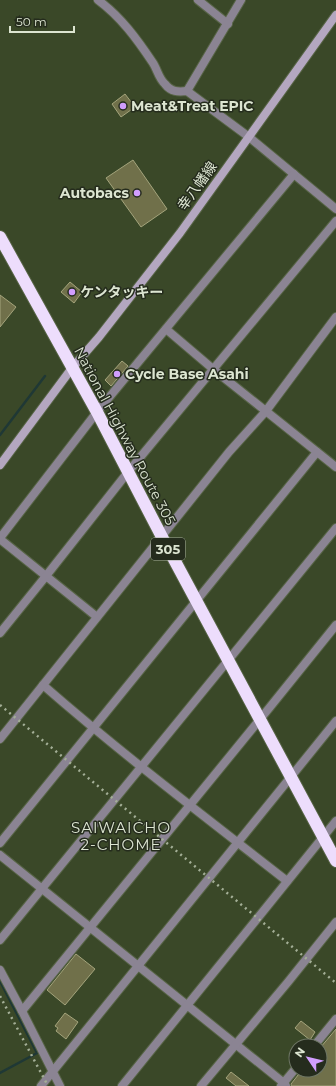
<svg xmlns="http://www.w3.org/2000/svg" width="336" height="1086" font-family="Montserrat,'Noto Sans JP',sans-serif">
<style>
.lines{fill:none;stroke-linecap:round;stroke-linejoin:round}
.stream{stroke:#1f3835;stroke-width:2.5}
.building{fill:#70704a;stroke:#a4a47c}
.street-casing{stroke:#576446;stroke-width:10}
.secondary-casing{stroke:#576446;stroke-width:10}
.highway-casing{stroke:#576446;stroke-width:14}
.street{stroke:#8b8493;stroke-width:8}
.secondary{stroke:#b4a7c0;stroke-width:8}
.highway{stroke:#edddfc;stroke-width:12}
.rail{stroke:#a4af97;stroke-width:2.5;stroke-dasharray:2 4;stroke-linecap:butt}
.poi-dot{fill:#d19dfe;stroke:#252c1d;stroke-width:1.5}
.labels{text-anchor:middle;stroke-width:3;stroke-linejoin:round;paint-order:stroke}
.shield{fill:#252c1d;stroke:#a5ae9b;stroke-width:1}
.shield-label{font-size:13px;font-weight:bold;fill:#dce5d1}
.poi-label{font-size:14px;font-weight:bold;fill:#dce5d1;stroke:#252c1d;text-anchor:start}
.street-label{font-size:14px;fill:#dce5d1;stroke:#252c1d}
.neighbourhood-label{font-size:15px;letter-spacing:1px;fill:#dce5d1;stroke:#252c1d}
</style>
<rect width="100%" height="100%" fill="#3a4828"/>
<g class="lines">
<!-- stream -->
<g class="stream">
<path d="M0,435L45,376"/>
<path d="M0,981L37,1053L0,1073"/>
</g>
</g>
<!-- building -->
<g class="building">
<path d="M125,94L135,107L121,117L112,104Z"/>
<path d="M133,160L167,209L141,227L106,178Z"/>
<path d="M70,282L82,292L74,303L61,292Z"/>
<path d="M0,295L16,307L0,327Z"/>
<path d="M122,361L128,366L111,386L105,380Z"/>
<path d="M76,954L95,969L65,1005L47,990Z"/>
<path d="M65,1013L78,1022L66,1039L56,1031L58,1028L55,1026Z"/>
<path d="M301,1021L315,1032L310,1040L295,1028Z"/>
<path d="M336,1029V1086H291V1084L302,1070H320V1048Z"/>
<path d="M231,1072L249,1086H236L226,1078Z"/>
</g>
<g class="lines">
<defs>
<g id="street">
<path d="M98,0C121,17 137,39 153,63C157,69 159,79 165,84C171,92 178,92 187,91L249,137L336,209"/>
<path d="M198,0L228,24"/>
<path d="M187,91L241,0"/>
<path d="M166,329L213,369L336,467"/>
<path d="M0,538L97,412L294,174"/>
<path d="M0,539L97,617"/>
<path d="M0,633L46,576L128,472L336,221"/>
<path d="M43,685C122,754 205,817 287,881"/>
<path d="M0,739L229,452L266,411L336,317"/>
<path d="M0,843L317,452"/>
<path d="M0,855L284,1083L286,1086"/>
<path d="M0,940L336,528"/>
<path d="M0,970L22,1011L60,1086"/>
<path d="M22,1011L270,707L336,625"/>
<path d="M314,1046L336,1019"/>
<path d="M41,1086L336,721"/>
<path d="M122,1086L336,821"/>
<path d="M201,1086L288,982L336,922"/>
<path d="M281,1086L296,1068"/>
</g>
<path id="secondary" d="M0,465L72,368L99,337L180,233L336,15"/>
<path id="highway" d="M0,237L97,412L162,537L336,861"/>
</defs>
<!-- street casing -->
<use href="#street" class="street-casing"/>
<!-- secondary casing -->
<use href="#secondary" class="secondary-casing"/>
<!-- highway casing -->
<use href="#highway" class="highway-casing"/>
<!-- street -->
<use href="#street" class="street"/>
<!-- secondary -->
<use href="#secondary" class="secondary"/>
<!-- highway -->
<use href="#highway" class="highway"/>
<!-- rail -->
<g class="rail">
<path d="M0,705L336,983"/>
<path d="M0,996L48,1086"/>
</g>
</g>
<!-- markers -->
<g class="poi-dot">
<circle cx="123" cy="106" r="4"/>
<circle cx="137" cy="193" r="4"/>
<circle cx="72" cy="292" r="4"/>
<circle cx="117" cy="374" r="4"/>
</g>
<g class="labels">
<!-- shield labels -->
<rect class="shield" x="151" y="538" width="34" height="22" rx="3"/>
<g class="shield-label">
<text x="168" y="554">305</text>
</g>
<!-- poi labels -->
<g class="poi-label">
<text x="131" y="111">Meat&amp;Treat EPIC</text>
<text x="129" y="198" text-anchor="end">Autobacs</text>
<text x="80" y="297">ケンタッキー</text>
<text x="125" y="379">Cycle Base Asahi</text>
</g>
<!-- street labels -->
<g class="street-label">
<text transform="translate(197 186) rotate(-54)" y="5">幸八幡線</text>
<text transform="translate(125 436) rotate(62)" y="5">National Highway Route 305</text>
</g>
<!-- neighbourhood labels -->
<g class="neighbourhood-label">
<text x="121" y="833">SAIWAICHO<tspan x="121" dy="17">2-CHOME</tspan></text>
</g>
</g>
<!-- north arrow -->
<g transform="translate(308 1058) rotate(305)"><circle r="19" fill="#252c1d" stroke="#6e7665"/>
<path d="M0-3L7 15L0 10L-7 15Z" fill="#d19dfe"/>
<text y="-6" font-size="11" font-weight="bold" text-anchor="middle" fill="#dce5d1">N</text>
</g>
<!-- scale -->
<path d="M10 26v6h64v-6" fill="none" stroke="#dce5d1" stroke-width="2"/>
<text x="16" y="26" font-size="12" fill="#dce5d1" stroke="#252c1d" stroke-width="3" paint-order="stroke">50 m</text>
</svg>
